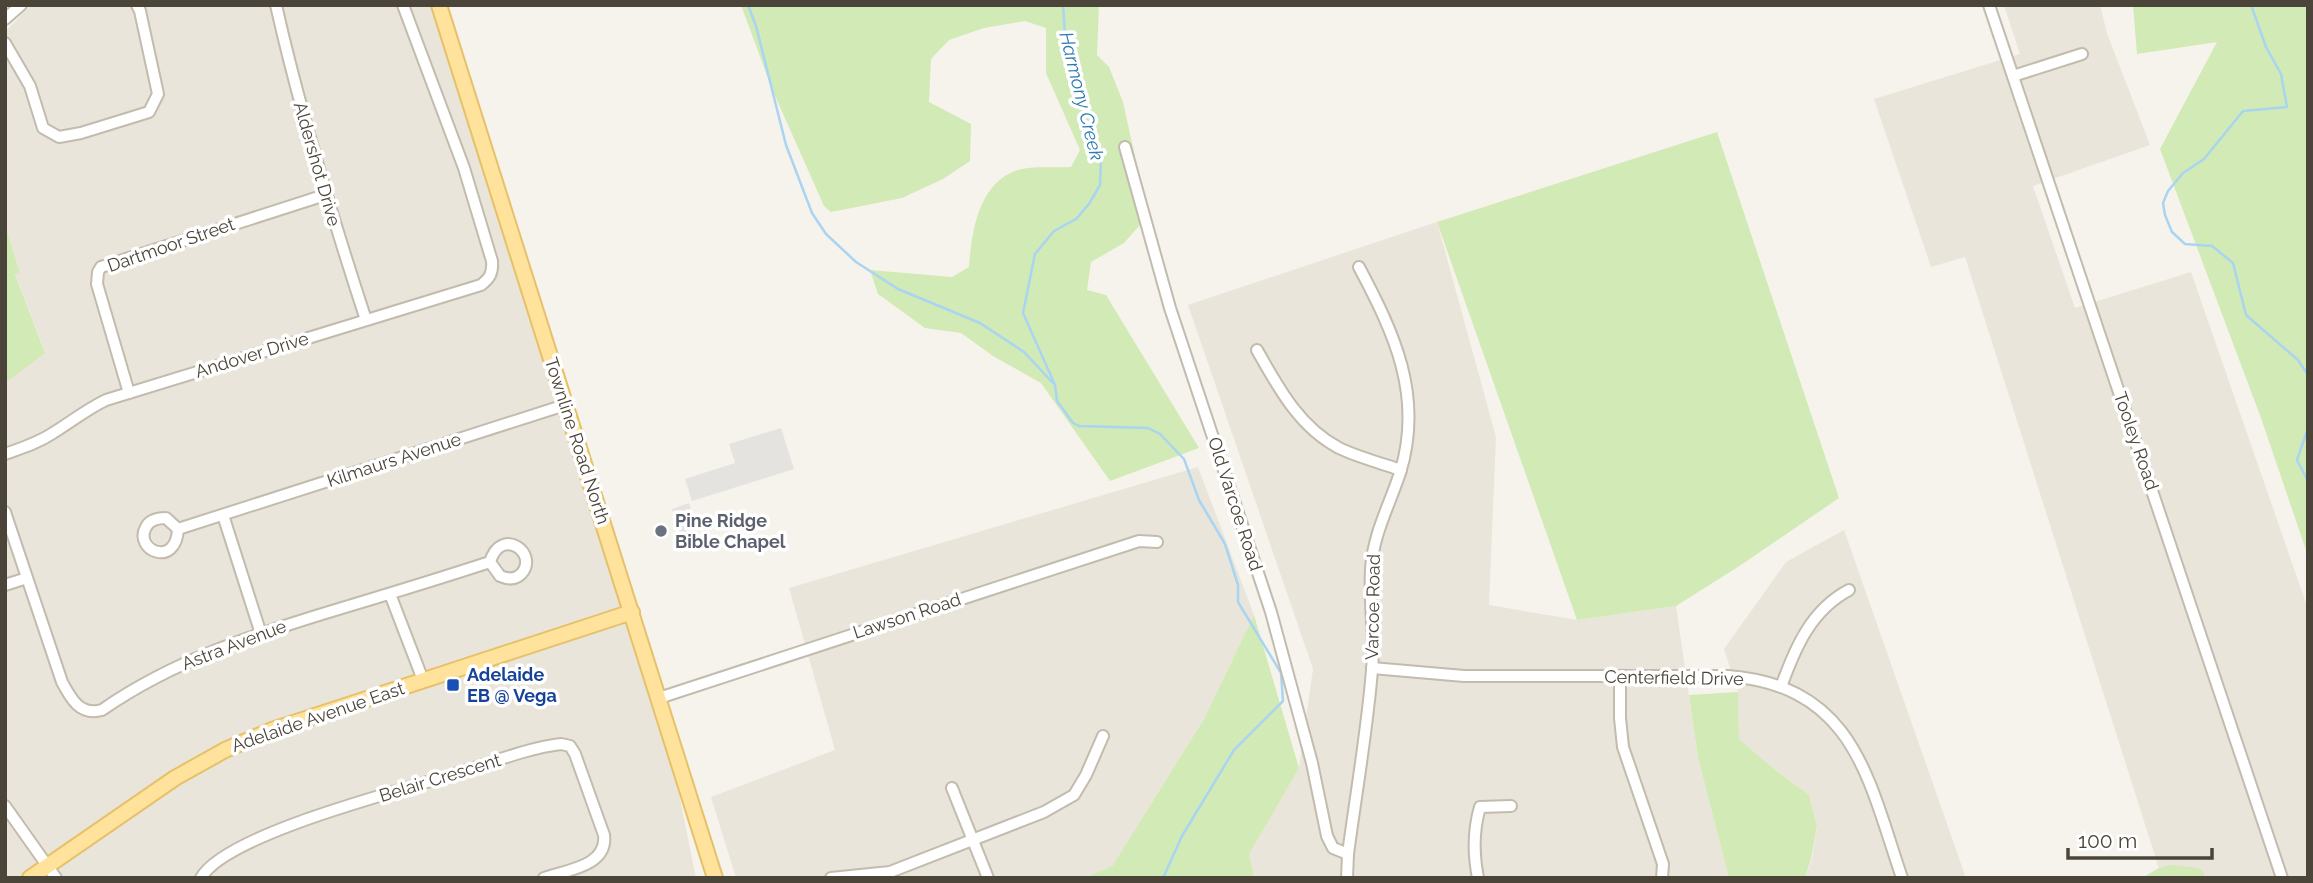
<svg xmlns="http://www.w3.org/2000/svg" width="2313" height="883" font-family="Raleway,sans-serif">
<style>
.residential{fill:#eae5da}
.green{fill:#d2eab5}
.parking{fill:#e5e3e0}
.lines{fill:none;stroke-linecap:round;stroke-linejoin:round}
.stream{stroke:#a9d4f2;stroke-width:2.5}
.minor-casing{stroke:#c2bbae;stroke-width:14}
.major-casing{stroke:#e6c16a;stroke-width:18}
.minor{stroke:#fff;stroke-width:10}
.major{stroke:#ffe39c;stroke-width:14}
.worship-dot{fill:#6b7280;stroke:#fff;stroke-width:2.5}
.transit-dot{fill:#1a4fb4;stroke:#fff;stroke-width:2.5}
.labels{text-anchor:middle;stroke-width:7;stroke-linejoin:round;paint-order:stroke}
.street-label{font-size:18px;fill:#4b4439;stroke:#fff}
.worship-label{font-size:18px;font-weight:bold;fill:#5b616d;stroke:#fff;text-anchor:start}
.transit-label{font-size:18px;font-weight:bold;fill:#164399;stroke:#fff;text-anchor:start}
.water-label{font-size:19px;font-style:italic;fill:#2e7ab2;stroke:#fff}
</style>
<rect width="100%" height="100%" fill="#f6f3ec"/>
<!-- residential -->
<g class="residential">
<path d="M31,5H441L669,744L696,878H5V383L45,352L15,273H20L5,225V32Z"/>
<path d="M2004,5H2100L2107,33L2150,145L2033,186L2075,308L2191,272L2308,609V878H2162L1965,257L1931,267L1874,99L2020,54Z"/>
<path d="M1437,222L1496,437L1489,605L1577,620L1676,606L1698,758L1729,878H1254L1248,854L1299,768L1313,669L1188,305Z"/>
<path d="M1198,467L1254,615L1204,719L1113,865L1085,878H736L711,797L835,750L789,588Z"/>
<path d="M1844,530L1966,878H1805L1812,859L1817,826L1809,795L1774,769L1739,739L1738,692L1724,649L1786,562Z"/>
</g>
<!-- green -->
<g class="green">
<path d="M741,5H1099L1097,55L1109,67L1123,102L1148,216L1124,243L1091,262L1087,290L1106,295L1199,448L1110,481L1041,383L993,356L961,333L925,328L878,294L870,270L952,277L969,267C972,230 979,179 1022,169C1037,166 1055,168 1071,167L1080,150L1046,73V28L1025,21L984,28L949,40L931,59L929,102L971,124L970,161L943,179L902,198L831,212L824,206L772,89Z"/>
<path d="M2133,5H2308V556L2261,418L2160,149L2217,42L2137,54Z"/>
<path d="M1717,132L1839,498L1741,565L1676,606L1577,620L1437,222Z"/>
<path d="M5,225L20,273L15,274L45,353L5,383Z"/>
<path d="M1254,615L1299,768L1249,854L1254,878H1085L1113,865L1204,719Z"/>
<path d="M1738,692L1739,739L1774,769L1809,795L1817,826L1811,859L1805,878H1729L1698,758L1689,695Z"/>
<path d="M2171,865L2198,868L2203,871L2205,878H2142L2159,868Z"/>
</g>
<!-- parking -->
<g class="parking">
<path d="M781,428L794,469L692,501L685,479L735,463L729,444Z"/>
<path d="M689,503L699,532L682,538L672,509Z"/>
</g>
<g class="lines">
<!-- stream -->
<g class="stream">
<path d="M748,5L756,26L786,145L812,213L826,234L856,262L898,289L980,323L1024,352L1053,383"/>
<path d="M1063,5L1065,35L1090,110L1101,157L1100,185L1089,204L1076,219L1054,231L1035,254L1023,313L1055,385L1057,401L1073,423L1079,426L1148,428L1160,434L1184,459L1199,500L1225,544L1238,585V602L1281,673L1283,701L1234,750L1182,836L1163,878"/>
<path d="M2251,5L2266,47L2281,74L2287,107L2243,111L2204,159L2183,173L2168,191L2163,203L2165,215L2172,232L2185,244L2212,246L2233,263L2246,315L2298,360L2308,375"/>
<path d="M2308,428L2297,460L2308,481"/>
</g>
<defs>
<g id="minor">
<path d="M276,5C300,112 332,216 366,320"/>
<path d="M1989,5L2282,878"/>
<path d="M5,19L21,5"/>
<path d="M5,43L30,86L43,128L59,137L81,133L149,112L158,94L140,11L137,5"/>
<path d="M2013,76L2082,54"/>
<path d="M1125,147L1170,308L1271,612L1312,763L1327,836L1333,848L1348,854"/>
<path d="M1257,350C1278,387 1299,427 1339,448C1358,457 1380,463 1401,470"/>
<path d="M129,393L97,284L98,272L101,267L325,195"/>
<path d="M5,454C22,448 38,443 53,433C71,422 87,409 106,400L481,285C490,278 493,273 492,261L464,168L403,5"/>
<path d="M5,512L62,682C71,699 80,716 102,710C175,659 259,633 342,608C392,593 441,578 490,562C501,525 540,554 521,574C515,580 507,579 500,576L490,562"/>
<path d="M223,515L261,634"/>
<path d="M178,529C176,569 133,550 146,527C150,519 158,518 166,518L178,529L565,405"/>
<path d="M5,585L27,578"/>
<path d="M390,594L423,680"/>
<path d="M1372,668L1464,676H1728C1854,686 1868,778 1902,878"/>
<path d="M1620,676V718L1623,747L1663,864L1662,878"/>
<path d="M1781,687C1795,648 1811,610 1849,590"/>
<path d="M659,698L1139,541L1157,542"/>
<path d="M952,788L988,878"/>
<path d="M5,806L56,878"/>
<path d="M201,878C225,834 406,789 458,773C491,763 527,748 561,744L570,746L575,754L604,835C608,866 567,870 544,878"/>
<path d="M831,878L890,872L1044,812L1074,795L1086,775L1103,736"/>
<path d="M1347,878L1348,854C1356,793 1367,732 1372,670C1375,637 1369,603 1371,569C1373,535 1389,506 1400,473C1424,396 1394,333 1359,267"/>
<path d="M1478,878C1473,853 1473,831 1480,807L1511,806"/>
</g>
<g id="major">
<path d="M439,5L715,878"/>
<path d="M30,878L175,778L225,750L272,730L632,612"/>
</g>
</defs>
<!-- minor casing -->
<use href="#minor" class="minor-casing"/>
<!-- major casing -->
<use href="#major" class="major-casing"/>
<!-- minor -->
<use href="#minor" class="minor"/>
<!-- major -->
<use href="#major" class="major"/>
</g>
<!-- markers -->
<circle class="worship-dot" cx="661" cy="531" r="7"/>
<rect class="transit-dot" x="446" y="678" width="14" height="14" rx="3.5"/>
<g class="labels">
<!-- street labels -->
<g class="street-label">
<text transform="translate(317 164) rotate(74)" y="6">Aldershot Drive</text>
<text transform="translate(171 245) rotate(-19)" y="6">Dartmoor Street</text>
<text transform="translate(252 355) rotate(-17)" y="6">Andover Drive</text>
<text transform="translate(577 441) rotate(72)" y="6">Townline Road North</text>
<text transform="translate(2136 441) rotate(71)" y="6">Tooley Road</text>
<text transform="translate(394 460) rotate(-18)" y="6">Kilmaurs Avenue</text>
<text transform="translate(1235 504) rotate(72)" y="6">Old Varcoe Road</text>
<text transform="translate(1373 607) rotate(-89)" y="6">Varcoe Road</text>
<text transform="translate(907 616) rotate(-18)" y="6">Lawson Road</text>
<text transform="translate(234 645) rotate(-21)" y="6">Astra Avenue</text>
<text transform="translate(1674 678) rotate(1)" y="6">Centerfield Drive</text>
<text transform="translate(318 717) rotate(-19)" y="6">Adelaide Avenue East</text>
<text transform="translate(440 778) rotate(-17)" y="6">Belair Crescent</text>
</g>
<!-- worship labels -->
<g class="worship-label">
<text x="675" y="527">Pine Ridge<tspan x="675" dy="21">Bible Chapel</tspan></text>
</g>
<!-- transit labels -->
<g class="transit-label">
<text x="467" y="681">Adelaide<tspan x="467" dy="21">EB @ Vega</tspan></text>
</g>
<!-- water labels -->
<g class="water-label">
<text transform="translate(1082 96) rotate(76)" y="7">Harmony Creek</text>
</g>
</g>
<!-- border -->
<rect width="2313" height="883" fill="none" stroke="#4b4439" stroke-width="14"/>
<!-- scale -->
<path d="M2068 848v10h144v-10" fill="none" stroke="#4b4439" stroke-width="3.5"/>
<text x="2078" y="848" font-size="21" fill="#4b4439" stroke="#ffffff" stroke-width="5" paint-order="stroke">100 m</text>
</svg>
